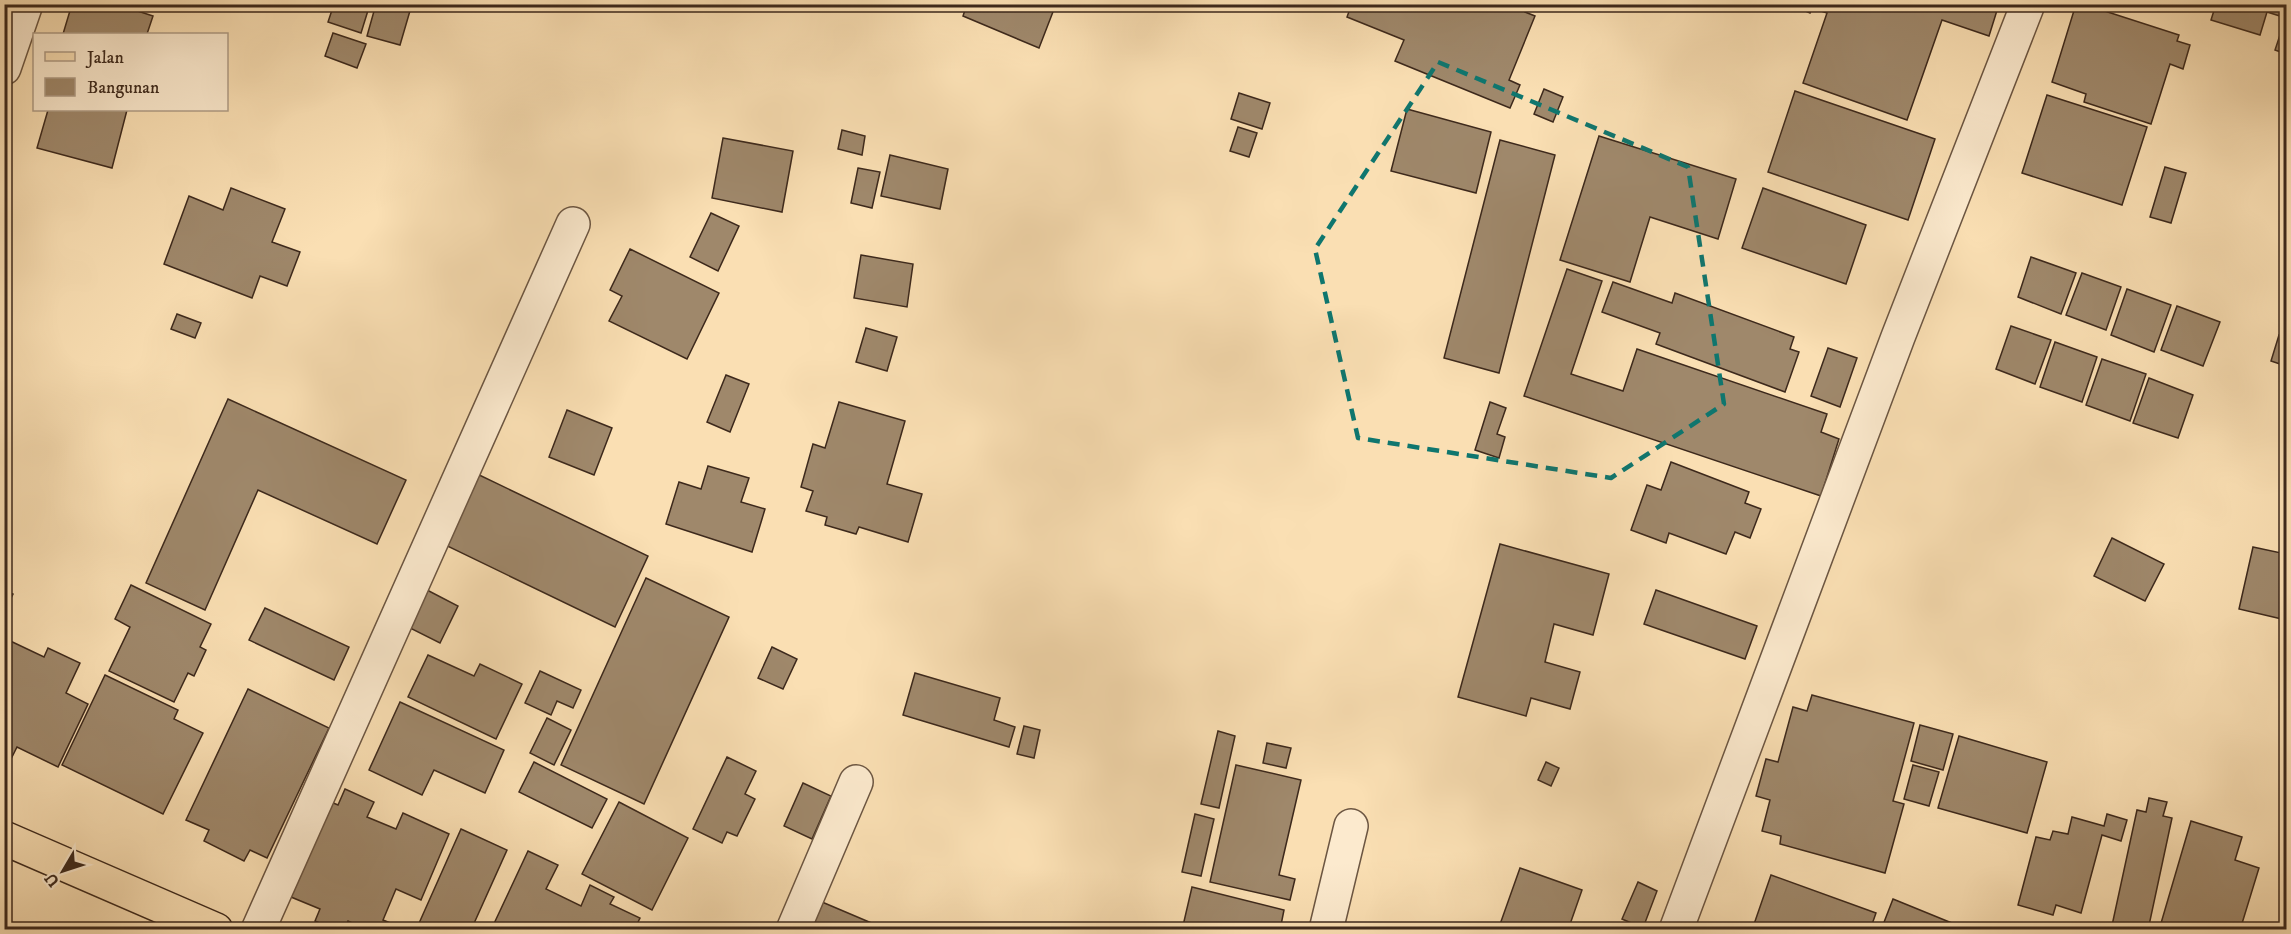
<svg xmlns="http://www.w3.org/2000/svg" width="2291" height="934" font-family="'IM FELL DW Pica',serif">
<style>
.building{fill:#9f886b;stroke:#3d291c;stroke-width:1.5}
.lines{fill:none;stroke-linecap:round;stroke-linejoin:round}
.minor-casing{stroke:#6c5642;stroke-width:36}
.major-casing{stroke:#3d291c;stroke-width:36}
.minor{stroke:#fceace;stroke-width:33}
.major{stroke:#fadfb3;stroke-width:33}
.marked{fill:none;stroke:#0f766e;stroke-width:4.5;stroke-dasharray:12 8;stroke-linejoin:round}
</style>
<rect width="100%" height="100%" fill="#fadfb3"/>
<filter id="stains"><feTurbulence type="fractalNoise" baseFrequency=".00333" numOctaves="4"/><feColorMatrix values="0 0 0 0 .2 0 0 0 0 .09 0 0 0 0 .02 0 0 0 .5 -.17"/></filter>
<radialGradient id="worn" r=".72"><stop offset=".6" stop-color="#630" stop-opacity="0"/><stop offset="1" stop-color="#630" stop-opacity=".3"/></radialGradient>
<!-- building -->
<g class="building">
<path d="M72,4H116L153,16L147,34H63Z"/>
<path d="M334,4H370L361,33L328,22Z"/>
<path d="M376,4H412L400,45L367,36Z"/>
<path d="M967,4H1056L1039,48L963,16Z"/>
<path d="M1349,4H1528L1525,12L1535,16L1509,80L1520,85L1510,108L1395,61L1404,40L1347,17L1351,6Z"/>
<path d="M1789,4H1813L1810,13Z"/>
<path d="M1820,4H1999L1989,36L1942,20L1907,120L1803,83L1827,13L1818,10Z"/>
<path d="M2076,4H2083L2179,35L2177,41L2190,45L2183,69L2170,64L2151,124L2084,102L2086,94L2052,82Z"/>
<path d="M2216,4H2286V5L2283,17L2267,12L2260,35L2211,20Z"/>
<path d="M333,33L366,44L357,68L325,56Z"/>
<path d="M2280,35L2286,37V54L2275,50Z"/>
<path d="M1544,89L1563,97L1553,122L1534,114Z"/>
<path d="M1795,91L1935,139L1908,220L1768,172Z"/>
<path d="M1239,93L1270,103L1262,129L1231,119Z"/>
<path d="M2047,95L2147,127L2122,205L2022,173Z"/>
<path d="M1407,109L1491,132L1476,193L1391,171Z"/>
<path d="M48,110H127L112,168L37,148Z"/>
<path d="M1238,127L1257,133L1249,157L1230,151Z"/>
<path d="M842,130L865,136L862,155L838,149Z"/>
<path d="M1599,136L1736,179L1718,239L1650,217L1630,282L1560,260Z"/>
<path d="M723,138L793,151L782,212L712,198Z"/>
<path d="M1500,140L1555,155L1499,373L1444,358Z"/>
<path d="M890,155L948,169L940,209L881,196Z"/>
<path d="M2165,167L2186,173L2171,223L2150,217Z"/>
<path d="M858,168L880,172L872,208L851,203Z"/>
<path d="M231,188L285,209L272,242L300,252L287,286L260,276L252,298L164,264L189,196L223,210Z"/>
<path d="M1763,188L1866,225L1846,284L1742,248Z"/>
<path d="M711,213L739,226L718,271L690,257Z"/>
<path d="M630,249L719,293L687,359L609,321L622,296L610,290Z"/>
<path d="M861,255L913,264L907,307L854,298Z"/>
<path d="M2031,257L2076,273L2061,314L2018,297Z"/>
<path d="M1567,269L1602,281L1571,374L1623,391L1637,349L1827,414L1821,432L1839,439L1821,496L1524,396Z"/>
<path d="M2082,273L2121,287L2106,330L2066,315Z"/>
<path d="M1613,282L1672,303L1675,293L1794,337L1790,349L1799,352L1785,392L1656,344L1660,333L1602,312Z"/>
<path d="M2127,289L2171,305L2154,352L2111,335Z"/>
<path d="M2177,306L2220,322L2203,366L2161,350Z"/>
<path d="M177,314L201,323L195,338L171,329Z"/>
<path d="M2011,326L2051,340L2035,384L1996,369Z"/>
<path d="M866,328L897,337L887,371L856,362Z"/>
<path d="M2279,335L2286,338V377L2280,376L2283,365L2271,361Z"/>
<path d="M2055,342L2097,357L2082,402L2040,387Z"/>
<path d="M1828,348L1857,358L1840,407L1811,396Z"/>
<path d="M2102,359L2146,374L2130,421L2086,405Z"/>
<path d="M726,375L749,384L730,432L707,422Z"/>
<path d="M2149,378L2193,395L2178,438L2133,423Z"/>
<path d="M228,399L406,480L377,544L258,490L205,610L146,583Z"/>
<path d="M839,402L905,421L887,484L922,494L908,542L859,527L856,534L825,525L827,517L806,511L813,491L801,487L813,444L825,448Z"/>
<path d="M1490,402L1506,408L1497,434L1505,437L1499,458L1475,450Z"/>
<path d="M567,410L612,428L594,475L549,457Z"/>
<path d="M2286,451V474L2280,472Z"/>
<path d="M1671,462L1749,492L1745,503L1761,509L1750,538L1735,532L1726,554L1669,533L1666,543L1631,530L1647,485L1661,490Z"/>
<path d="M708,466L749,478L741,502L765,509L752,552L666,524L679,482L701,489Z"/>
<path d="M473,472L648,556L615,627L439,542Z"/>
<path d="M2112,538L2164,564L2145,601L2094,576Z"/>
<path d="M1500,544L1609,574L1593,635L1554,624L1545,662L1580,672L1570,709L1531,698L1526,716L1458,697Z"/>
<path d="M2253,547L2286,554V620L2239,609Z"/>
<path d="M646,578L729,617L644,804L561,765Z"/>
<path d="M131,585L211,624L200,647L206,650L194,676L188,673L174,702L109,671L130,627L115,619Z"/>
<path d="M4,590L13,594L4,612Z"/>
<path d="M427,590L458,606L440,643L408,627Z"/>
<path d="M1656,590L1757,626L1745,659L1644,624Z"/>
<path d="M265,608L349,647L334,680L249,640Z"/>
<path d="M4,638L44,657L48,648L80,663L66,693L88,704L58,767L17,747L9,763L4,760Z"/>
<path d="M772,647L797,659L783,689L758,678Z"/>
<path d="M428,655L474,676L480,664L522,684L496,739L408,697Z"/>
<path d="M540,671L581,690L573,708L557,701L551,715L525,703Z"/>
<path d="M915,673L1000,698L994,720L1015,727L1009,747L903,715Z"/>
<path d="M105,675L178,710L174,719L203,733L163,814L62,765Z"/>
<path d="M248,689L329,728L267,858L250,850L244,861L204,841L209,830L186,820Z"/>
<path d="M1812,695L1914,723L1893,801L1904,804L1885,873L1780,844L1781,836L1762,831L1770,800L1756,796L1766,759L1778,762L1793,707L1807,711Z"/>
<path d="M400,702L504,750L485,793L434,770L422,795L369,770Z"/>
<path d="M547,718L571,730L554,765L530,753Z"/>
<path d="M1920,725L1953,734L1943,770L1911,761Z"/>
<path d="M1024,726L1040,730L1034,758L1017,754Z"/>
<path d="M1218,731L1235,736L1219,808L1201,804Z"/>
<path d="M1959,736L2047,762L2027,833L1938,808Z"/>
<path d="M1267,743L1291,748L1286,768L1263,763Z"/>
<path d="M727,757L756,771L745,794L755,799L737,836L727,832L722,843L693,829Z"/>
<path d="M534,762L607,799L592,828L519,792Z"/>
<path d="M1546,762L1559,768L1551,786L1538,780Z"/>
<path d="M1236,765L1301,780L1279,875L1295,879L1290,900L1210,882Z"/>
<path d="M1913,765L1939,772L1929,806L1904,799Z"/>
<path d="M803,783L831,796L812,839L784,826Z"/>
<path d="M345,789L374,802L367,817L396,829L403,813L449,834L421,900L396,889L383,920L400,927L399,930H367L348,921L344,930H336L315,921L320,909L291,897L331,802L338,805Z"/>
<path d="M2149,798L2167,802L2163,816L2172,818L2148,930H2111L2137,810L2146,812Z"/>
<path d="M619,802L688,838L652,910L582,874Z"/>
<path d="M1195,814L1214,819L1201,876L1182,872Z"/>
<path d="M2107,814L2127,820L2121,841L2102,835L2081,913L2056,905L2053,915L2018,905L2036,837L2050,840L2053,831L2068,834L2072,817L2104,826Z"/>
<path d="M2191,821L2242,837L2235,860L2259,868L2240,930H2159Z"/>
<path d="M461,829L507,850L471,930H416Z"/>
<path d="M528,851L558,865L546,889L581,906L590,885L614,897L610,904L640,918L634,930H491Z"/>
<path d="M1520,868L1582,890L1568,930H1498Z"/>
<path d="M1771,875L1876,913L1870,930H1752Z"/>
<path d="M1638,882L1657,891L1643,928L1622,919Z"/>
<path d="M1192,887L1284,910L1280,930H1182Z"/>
<path d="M1893,899L1969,930H1881Z"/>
<path d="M822,902L888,930H811Z"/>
</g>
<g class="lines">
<defs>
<g id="minor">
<path d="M4,68L26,4"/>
<path d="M258,930L573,224"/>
<path d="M793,930L856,782"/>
<path d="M1326,930L1351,826"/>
<path d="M1676,930L1898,337L2028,4"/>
</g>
<path id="major" d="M4,838L216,930"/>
</defs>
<!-- minor casing -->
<use href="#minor" class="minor-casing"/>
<!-- major casing -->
<use href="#major" class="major-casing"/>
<!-- minor -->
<use href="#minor" class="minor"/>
<!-- major -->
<use href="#major" class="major"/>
</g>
<!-- marked area -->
<path class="marked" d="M1438,62L1688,167L1724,404L1611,478L1358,438L1315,249Z"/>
<!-- margin -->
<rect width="2291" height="934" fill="none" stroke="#fadfb3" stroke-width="24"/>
<rect x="6" y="6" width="2279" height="922" fill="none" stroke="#3d291c" stroke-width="3"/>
<rect x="12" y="12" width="2267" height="910" fill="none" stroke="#3d291c" stroke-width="1.5"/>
<!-- legend -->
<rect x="33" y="33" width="195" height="78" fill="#fceace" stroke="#b09d87" stroke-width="1.5"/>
<rect x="45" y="52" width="30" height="9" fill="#fadfb3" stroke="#b09d87" stroke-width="1.5"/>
<text x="87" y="63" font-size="18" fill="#3d291c">Jalan</text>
<rect x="45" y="78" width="30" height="18" fill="#9f886b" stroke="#b09d87" stroke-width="1.5"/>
<text x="87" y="93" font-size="18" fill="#3d291c">Bangunan</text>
<!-- north arrow -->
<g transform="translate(63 871) rotate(231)" stroke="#fceace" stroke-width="4.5" paint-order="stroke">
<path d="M0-4.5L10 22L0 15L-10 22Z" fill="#3d291c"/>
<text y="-9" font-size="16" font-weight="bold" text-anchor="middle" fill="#3d291c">U</text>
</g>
<rect width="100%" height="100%" filter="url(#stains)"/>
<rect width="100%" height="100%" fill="url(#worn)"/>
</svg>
